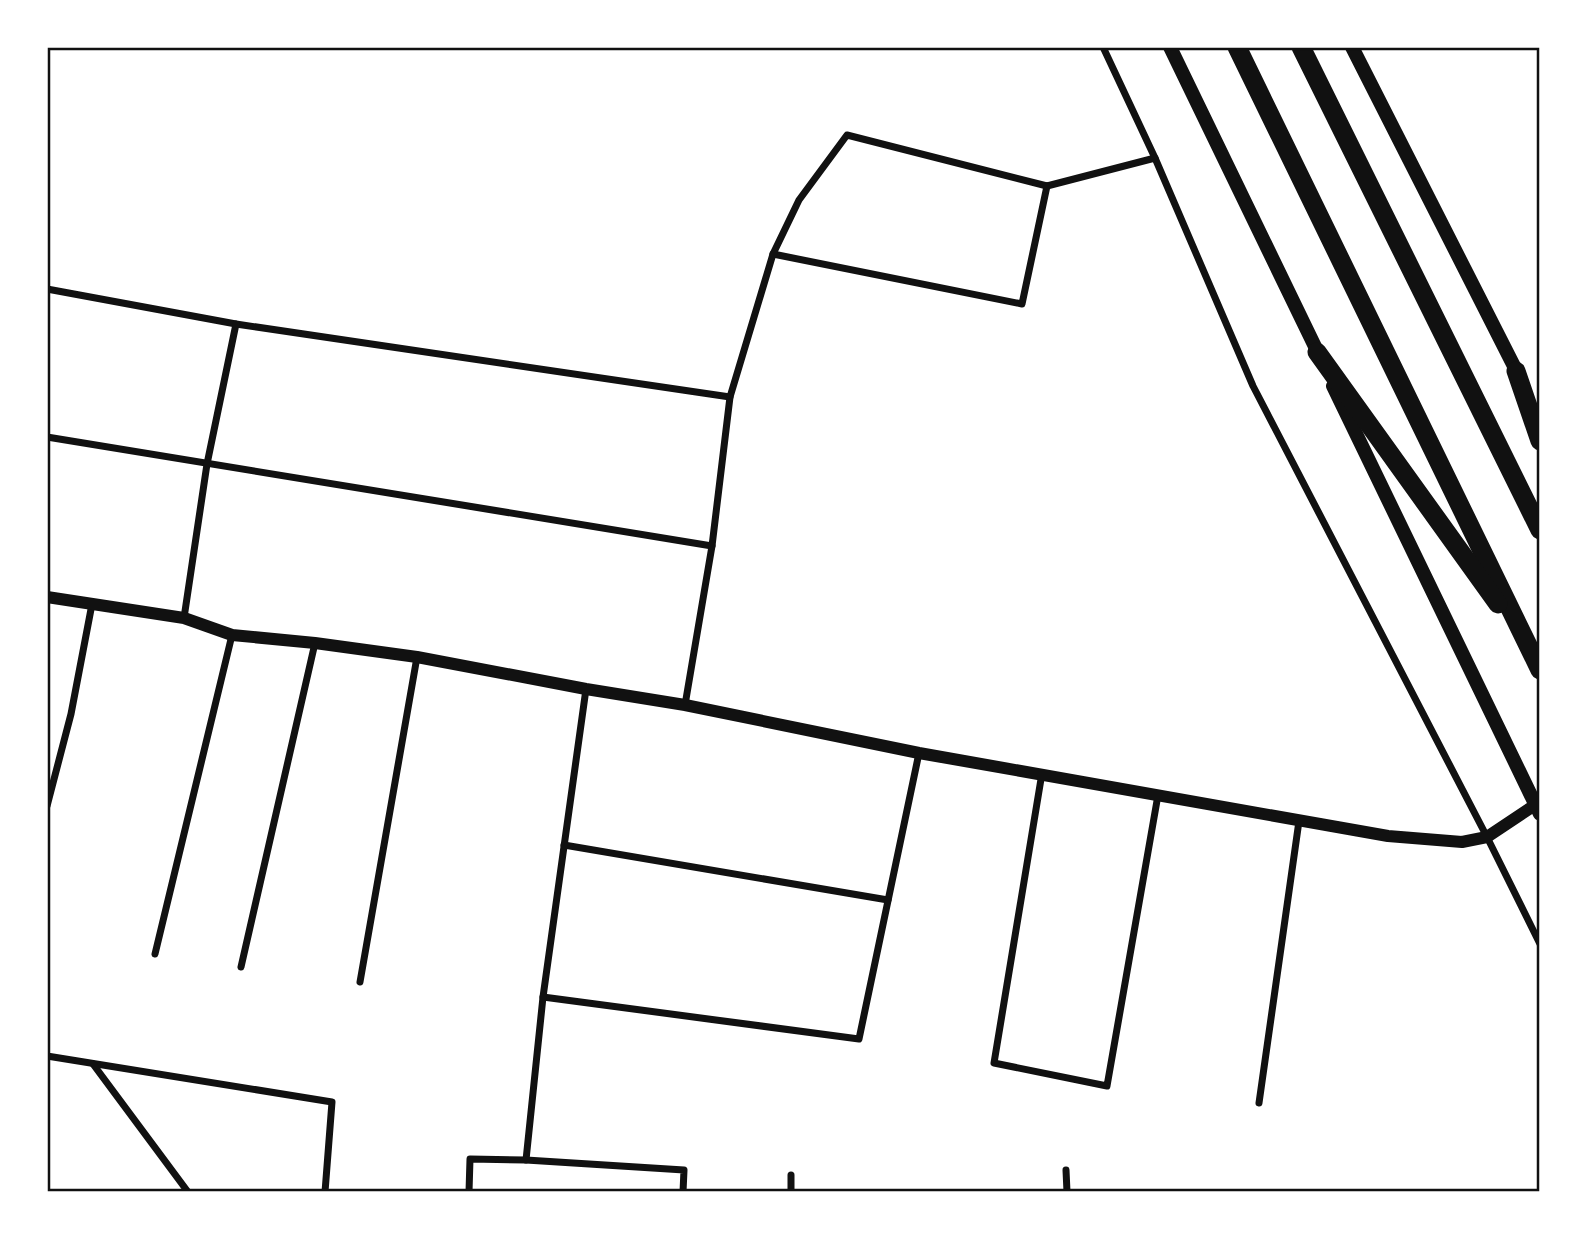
<svg xmlns="http://www.w3.org/2000/svg" width="1587" height="1239" font-family="'Source Sans 3',sans-serif">
<style>
.lines{fill:none;stroke-linecap:round;stroke-linejoin:round}
.minor{stroke:#111;stroke-width:7}
.tertiary{stroke:#111;stroke-width:12}
.secondary{stroke:#111;stroke-width:14}
.trunk{stroke:#111;stroke-width:19}
.neatline{fill:none;stroke:#111;stroke-width:2.5}
</style>
<rect width="100%" height="100%" fill="#fff"/>
<g class="lines">
<!-- minor -->
<g class="minor">
<path d="M1103,47L1155,158L1253,386L1487,837L1540,944"/>
<path d="M773,254L1022,304L1047,186"/>
<path d="M47,289L236,324L730,397"/>
<path d="M47,437L712,546"/>
<path d="M184,618L207,464L236,324"/>
<path d="M685,705L712,546L730,397L773,254L799,200L847,135L1047,186L1155,158"/>
<path d="M1042,773L994,1063L1107,1086L1158,795"/>
<path d="M47,806L71,714L92,604"/>
<path d="M564,845L888,900"/>
<path d="M155,954L232,635"/>
<path d="M241,967L315,643"/>
<path d="M360,982L417,657"/>
<path d="M543,997L859,1039L919,753"/>
<path d="M47,1056L332,1102L325,1192"/>
<path d="M93,1064L188,1192"/>
<path d="M1259,1103L1299,821"/>
<path d="M526,1160L543,997L586,689"/>
<path d="M1066,1170L1067,1192"/>
<path d="M791,1175V1192"/>
<path d="M469,1192L470,1159L526,1160L684,1170L683,1192"/>
</g>
<!-- tertiary -->
<path class="tertiary" d="M47,597L184,618L232,635L315,643L417,657L586,689L685,705L919,753L1388,836L1462,842L1487,837L1535,805"/>
<!-- secondary -->
<g class="secondary">
<path d="M1170,47L1322,361"/>
<path d="M1352,47L1520,378"/>
<path d="M1333,386L1540,814"/>
</g>
<!-- trunk -->
<g class="trunk">
<path d="M1237,47L1540,670"/>
<path d="M1301,47L1540,530"/>
<path d="M1317,352L1498,604"/>
<path d="M1516,371L1540,441"/>
</g>
</g>
<!-- border -->
<rect width="1587" height="1239" fill="none" stroke="#ffffff" stroke-width="98"/>
<rect x="49" y="49" width="1489" height="1141" class="neatline"/>
</svg>
